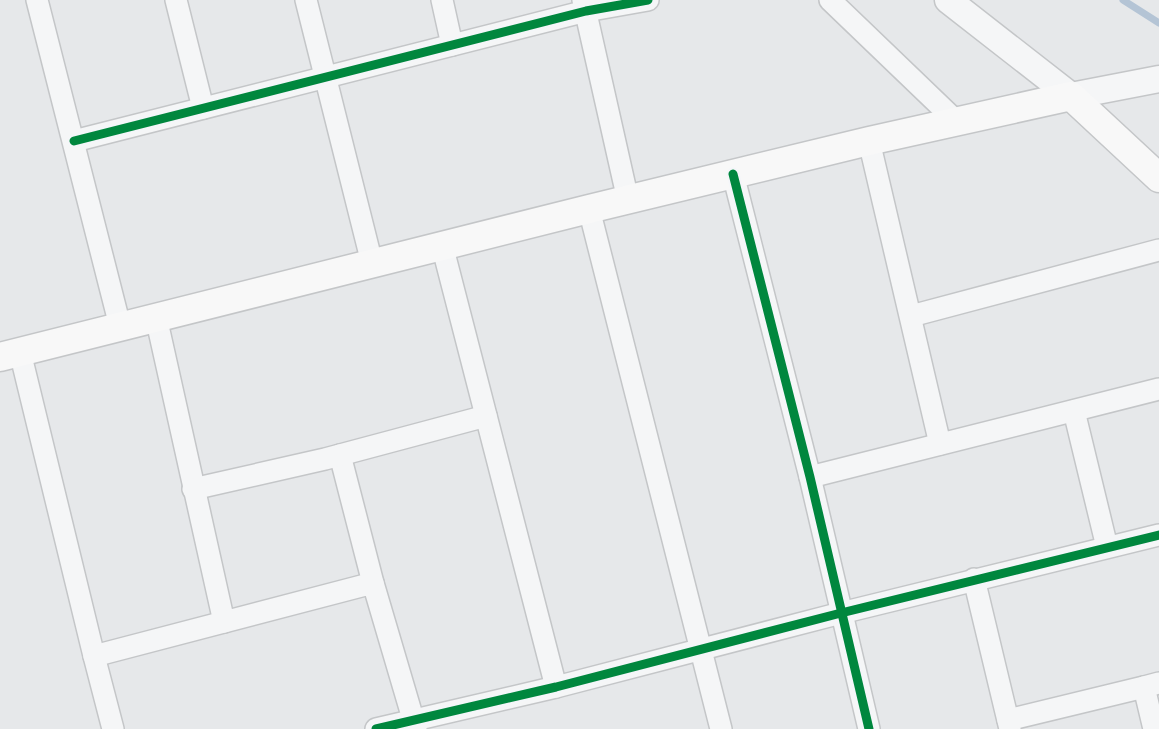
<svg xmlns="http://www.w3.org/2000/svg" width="1159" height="729" font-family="Commissioner,sans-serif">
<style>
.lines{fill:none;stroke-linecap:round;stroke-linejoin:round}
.stream{stroke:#b4c4d5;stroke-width:7}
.minor-casing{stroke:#c4c6c8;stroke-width:24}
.tertiary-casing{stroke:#c4c6c8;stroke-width:29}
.secondary-casing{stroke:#c4c6c8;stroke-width:31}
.minor{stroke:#f5f6f7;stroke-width:21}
.tertiary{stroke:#f5f6f7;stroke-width:26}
.secondary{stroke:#f8f8f8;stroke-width:28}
.cycleway-casing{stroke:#f4f6f9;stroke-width:13}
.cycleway{stroke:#00873e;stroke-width:9}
</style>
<rect width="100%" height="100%" fill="#e6e8ea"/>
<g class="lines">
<!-- stream -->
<path class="stream" d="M1123,0L1159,23"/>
<defs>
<g id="minor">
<path d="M37,0L120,326"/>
<path d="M176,0L203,108"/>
<path d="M306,0L372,263"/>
<path d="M442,0L452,45"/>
<path d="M583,0L628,200"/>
<path d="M830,0L957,122"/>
<path d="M74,141L586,11L648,0"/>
<path d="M869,141L940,444"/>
<path d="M733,174L810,477L869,729"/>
<path d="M589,209L721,729"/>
<path d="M442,245L556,687"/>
<path d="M911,316L1159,250"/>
<path d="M156,317L224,622"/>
<path d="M20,352L94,656L113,729"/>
<path d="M1074,411L1107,547"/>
<path d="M340,455L373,583"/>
<path d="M810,477L1159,389"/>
<path d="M193,489L325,459L486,416"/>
<path d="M974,579L1010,729"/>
<path d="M94,656L373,583L416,729"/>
<path d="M1008,720L1144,687"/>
<path d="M376,729L556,687L841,613L1159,535"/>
<path d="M1154,729L1144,687L1159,683"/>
</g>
<path id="tertiary" d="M948,0L1071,96L1159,79"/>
<path id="secondary" d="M0,357L589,209L869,141L1071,96L1159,178"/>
</defs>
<!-- minor casing -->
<use href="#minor" class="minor-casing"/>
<!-- tertiary casing -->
<use href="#tertiary" class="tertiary-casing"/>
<!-- secondary casing -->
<use href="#secondary" class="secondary-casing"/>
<!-- minor -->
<use href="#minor" class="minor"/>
<!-- tertiary -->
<use href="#tertiary" class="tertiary"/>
<!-- secondary -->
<use href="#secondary" class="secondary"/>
<defs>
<g id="cycleway">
<path d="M74,141L586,11L648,0"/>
<path d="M733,174L810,477L869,729"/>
<path d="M376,729L556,687L841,613L1159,535"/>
</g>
</defs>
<!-- cycleway casing -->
<use href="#cycleway" class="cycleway-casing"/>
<!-- cycleway -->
<use href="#cycleway" class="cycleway"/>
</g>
</svg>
